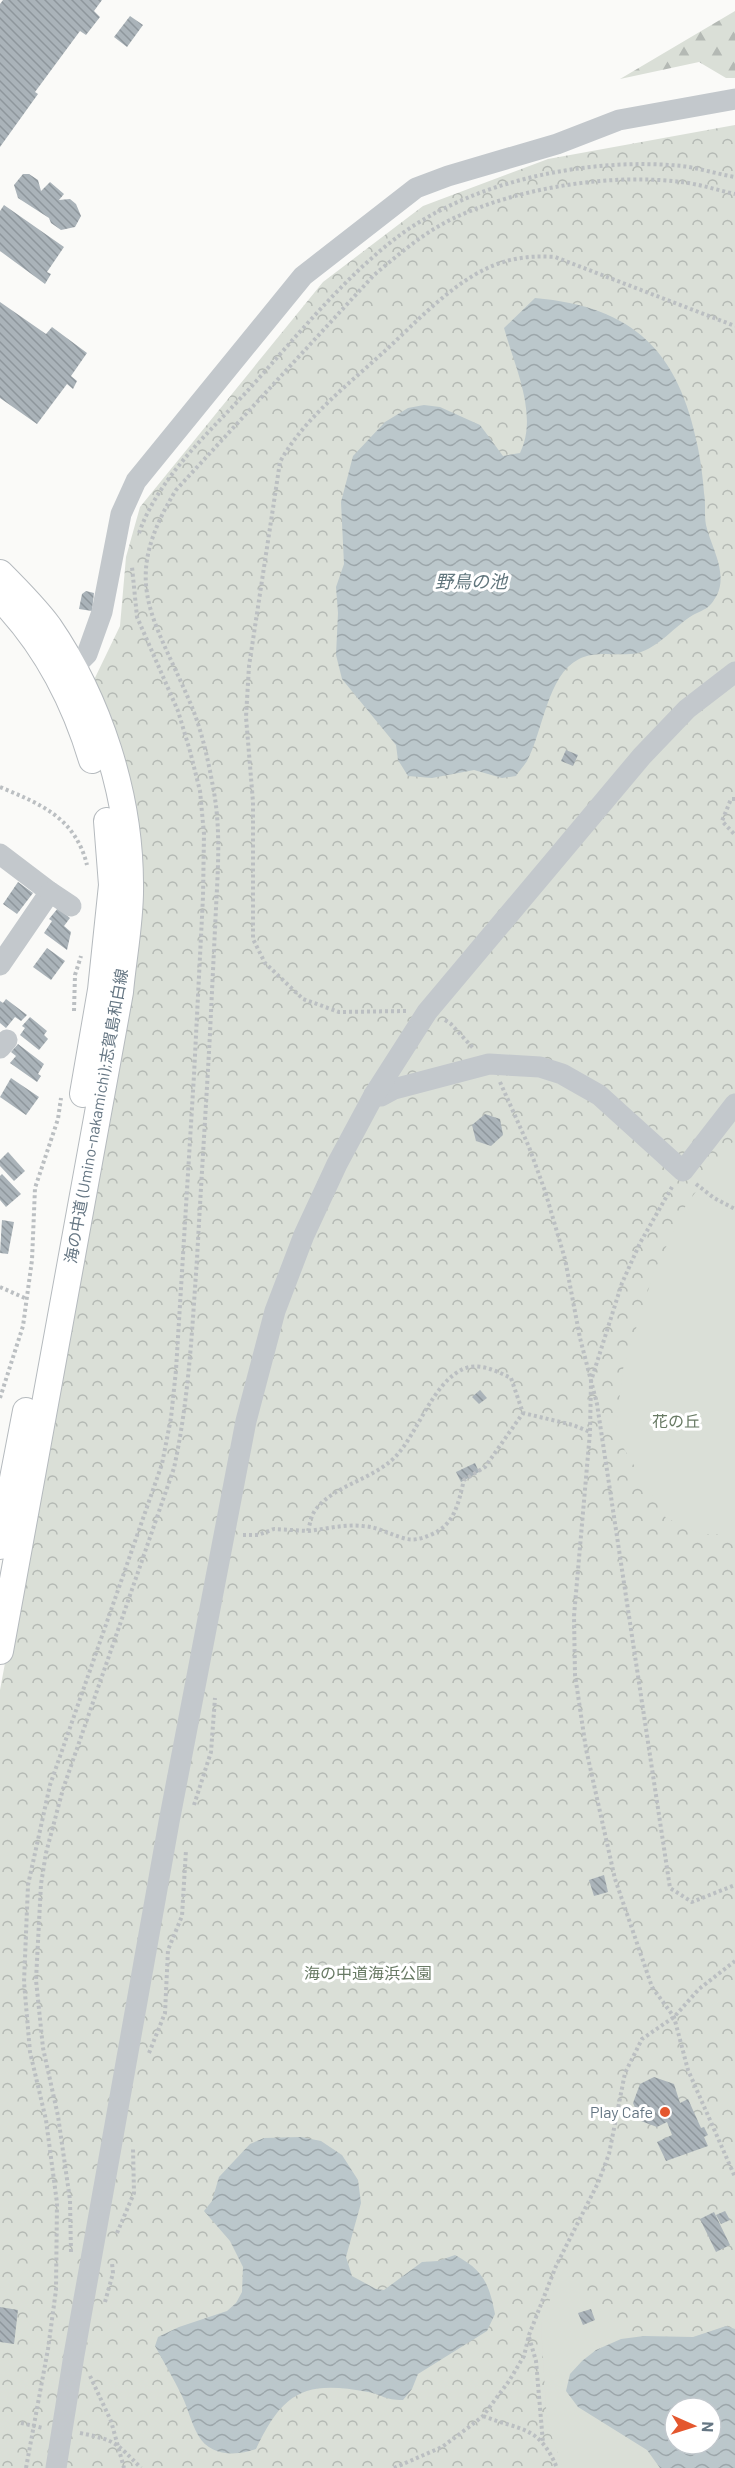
<svg xmlns="http://www.w3.org/2000/svg" width="735" height="2468" font-family="Barlow,'Noto Sans JP',sans-serif">
<style>
.forest{fill:url(#forest-firs)}
.park{fill:url(#park-crowns);fill-rule:evenodd}
.garden{fill:#dadfd7}
.water{fill:url(#water-waves);fill-rule:evenodd}
.building{fill:url(#building-back-hatch)}
.lines{fill:none;stroke-linecap:round;stroke-linejoin:round}
.major-casing{stroke:#b5babe;stroke-width:28}
.path{stroke:#bbbfc2;stroke-width:4;stroke-dasharray:3 3;stroke-linecap:butt}
.minor{stroke:#c3c8cc;stroke-width:21}
.major{stroke:#fff;stroke-width:26}
.poi-dot{fill:#e4572e;stroke:#fff;stroke-width:2}
.labels{text-anchor:middle;stroke-width:6;stroke-linejoin:round;paint-order:stroke}
.street-label{font-size:16px;fill:#657683;stroke:#fff}
.park-label{font-size:16px;fill:#687a64;stroke:#fff}
.poi-label{font-size:16px;fill:#657683;stroke:#fff;text-anchor:end}
.water-label{font-size:18px;font-style:italic;fill:#60757c;stroke:#fff}
</style>
<defs>
<pattern id="forest-firs" width="22" height="20" patternUnits="userSpaceOnUse" patternTransform="scale(1.5)"><rect width="22" height="20" fill="#dadfd7"/><path d="M5 1l3.5 6h-7zM16 11l3.5 6h-7z" fill="#b4b9b4"/></pattern>
<pattern id="park-crowns" width="20" height="18" patternUnits="userSpaceOnUse" patternTransform="scale(1.5)"><rect width="20" height="18" fill="#dadfd7"/><path d="M2 6a3 3 0 1 1 6 0M12 15a3 3 0 1 1 6 0" fill="none" stroke="#b4b9b4"/></pattern>
<pattern id="water-waves" width="16" height="10" patternUnits="userSpaceOnUse" patternTransform="scale(1.5)"><rect width="16" height="10" fill="#bbc7cb"/><path d="M0 5q4-4 8 0t8 0" fill="none" stroke="#9ca6aa"/></pattern>
<pattern id="building-back-hatch" width="6" height="6" patternUnits="userSpaceOnUse" patternTransform="scale(1.5)"><rect width="6" height="6" fill="#aab3b9"/><path d="M-1 5l2 2M0 0l6 6M5-1l2 2" fill="none" stroke="#8e969c"/></pattern>
</defs>
<rect width="100%" height="100%" fill="#fafaf8"/>
<!-- forest -->
<path class="forest" d="M735,11V78H726L699,62L620,79Z"/>
<!-- park -->
<path class="park" d="M735,125V2468H0V1690L132,981L141,882L92,684L120,626L126,557L140,507L323,282L423,206L548,159ZM675,2408H711V2444H675Z"/>
<!-- garden -->
<g class="garden">
<path d="M735,1139V1534H701L666,1518L615,1434L623,1369L654,1272L686,1205Z"/>
<path d="M562,2268L686,2408H675V2444H711L735,2468H563L547,2423L541,2324Z"/>
</g>
<!-- water -->
<g class="water">
<path d="M535,298C634,307 679,351 698,448C701,463 703,479 704,493C706,504 704,515 706,525C711,547 728,572 717,595C715,598 712,604 709,606C705,610 698,612 693,615C676,625 658,648 638,653C619,657 597,650 579,659C547,675 543,732 527,761C524,766 519,771 516,776L502,778L474,770L432,778L408,776L398,760L396,745L342,679L336,655L338,613L336,587L344,564L341,502L353,456L385,422L408,408L424,405L440,407L480,425L503,456L520,453C539,415 514,365 504,328Z"/>
<path d="M301,2137L321,2141L342,2155L358,2180L361,2203L346,2257L352,2276L376,2289L384,2290L422,2262L438,2261L455,2255C483,2270 489,2283 495,2314L487,2331L418,2374L412,2389L403,2400C384,2400 383,2395 368,2392C306,2380 283,2391 256,2449C237,2456 210,2457 198,2435C191,2423 188,2408 182,2396C174,2379 164,2363 155,2346L158,2337L179,2327L227,2311L236,2303L242,2292L243,2267L230,2241L204,2211L212,2201L219,2177L250,2144L264,2138Z"/>
<path d="M726,2326L735,2329V2468H660L647,2450L578,2407L566,2391L570,2374L582,2361L596,2350L621,2339L644,2336L693,2337ZM675,2408H711V2444H675Z"/>
</g>
<!-- building -->
<g class="building">
<path d="M3,0H102L94,11L100,17L86,35L80,31L35,92L38,94L0,147V4Z"/>
<path d="M130,16L143,25L127,47L114,37Z"/>
<path d="M23,174H29L38,180L41,191L50,182L64,194L59,200L70,199L76,204L81,216L75,227L61,230L51,223L49,218L18,198L14,185Z"/>
<path d="M4,205L64,247L47,272L51,274L45,284L0,251V211Z"/>
<path d="M0,302L46,334L52,327L87,353L71,376L77,381L73,389L67,384L37,424L0,398Z"/>
<path d="M86,591L94,593L92,611L79,609L82,594Z"/>
<path d="M566,750L578,755L573,766L561,761Z"/>
<path d="M18,882L33,893L17,914L3,904Z"/>
<path d="M58,908L70,918L64,926L71,932L67,950L44,933L52,921L49,919Z"/>
<path d="M47,948L65,961L51,980L33,967Z"/>
<path d="M6,999L27,1015L21,1021L15,1017L6,1028L0,1023V1001L3,1003Z"/>
<path d="M30,1017L47,1031L44,1035L48,1039L39,1050L20,1035L25,1028L22,1026Z"/>
<path d="M18,1044L44,1064L38,1074L41,1076L37,1082L10,1063L16,1056L11,1052Z"/>
<path d="M11,1078L39,1097L26,1115L0,1097Z"/>
<path d="M485,1114L500,1119L503,1135L491,1146L476,1141L472,1125Z"/>
<path d="M8,1152L25,1171L14,1181L0,1166V1160Z"/>
<path d="M2,1174L21,1194L6,1207L0,1200V1176Z"/>
<path d="M2,1220L14,1222L8,1254L0,1253Z"/>
<path d="M480,1390L487,1398L479,1404L472,1397Z"/>
<path d="M475,1463L479,1472L461,1482L456,1472Z"/>
<path d="M604,1875L608,1892L594,1896L589,1880Z"/>
<path d="M654,2077L674,2084L680,2103L688,2099L701,2128L704,2127L708,2135L704,2137L708,2146L666,2161L657,2142L672,2135L667,2122L657,2127L641,2121L633,2103L640,2084Z"/>
<path d="M725,2211L730,2220L721,2224L716,2215Z"/>
<path d="M714,2212L730,2245L716,2252L700,2219Z"/>
<path d="M0,2307L18,2310L14,2344L0,2342Z"/>
<path d="M591,2309L595,2320L583,2325L578,2313Z"/>
</g>
<g class="lines">
<defs>
<g id="major">
<path d="M0,573C17,590 35,608 49,627C99,700 130,795 130,884C131,919 123,957 120,992L0,1651"/>
<path d="M0,598C44,643 74,700 92,760"/>
<path d="M83,1094L101,990L112,885L107,821"/>
<path d="M0,1546L26,1411"/>
</g>
</defs>
<!-- major casing -->
<use href="#major" class="major-casing"/>
<!-- path -->
<g class="path">
<path d="M139,533C159,476 211,431 251,387C296,337 347,274 400,235C475,180 590,157 682,166C699,168 717,174 735,177"/>
<path d="M0,787C40,804 75,817 87,865"/>
<path d="M735,799H731L722,821L735,835"/>
<path d="M74,1011L75,975L81,956"/>
<path d="M406,1011L339,1012L303,999L265,963L253,939V802L246,717L249,666L280,462C304,418 349,384 386,350C414,324 443,293 476,274C502,259 526,255 555,257L735,326"/>
<path d="M445,1020L451,1024L473,1048"/>
<path d="M500,1082L529,1147L545,1191L565,1259L580,1338L597,1404L670,1888L692,1902L735,1885"/>
<path d="M696,1184L714,1198L735,1209"/>
<path d="M672,1187L640,1243L622,1283L591,1381L590,1432L574,1616L575,1675L586,1749L615,1879L652,1987L674,2017L688,2070L735,2177"/>
<path d="M0,1287L27,1299"/>
<path d="M0,1398L23,1326L32,1260L35,1188L58,1119L61,1098"/>
<path d="M308,1531C326,1529 344,1524 363,1526C378,1527 389,1534 403,1538C412,1541 421,1539 430,1535C455,1525 458,1504 464,1480L485,1467L523,1413"/>
<path d="M243,1535H258L274,1529L308,1531C310,1524 311,1515 316,1509C336,1484 373,1480 396,1456C419,1431 432,1384 463,1369C479,1362 496,1371 511,1378L523,1413L573,1425L590,1432"/>
<path d="M194,1805L211,1752L215,1698"/>
<path d="M149,2053L165,2013L168,1950L182,1916L186,1850"/>
<path d="M117,2233L134,2193L133,2148"/>
<path d="M71,2252L70,2200L58,2116L43,2048L36,1980L41,1884L46,1853L63,1789L174,1468C189,1399 192,1330 197,1259C201,1184 206,1108 210,1033C212,991 214,950 216,908C218,868 221,827 213,787C208,759 201,727 189,700C152,614 120,581 176,490L374,275C398,255 423,233 452,219C517,188 609,173 681,182C699,184 717,190 735,194"/>
<path d="M105,2302L113,2273L112,2263"/>
<path d="M529,2337L536,2361L543,2443"/>
<path d="M90,2376L111,2421L124,2468"/>
<path d="M483,2416C521,2431 539,2425 557,2468"/>
<path d="M21,2423L43,2428"/>
<path d="M80,2433C116,2440 116,2443 141,2468"/>
<path d="M26,2468L48,2349L56,2290L57,2203L46,2120L30,2052L24,1982L28,1885L50,1785L162,1464L171,1418L176,1370L194,1075L203,897L204,834L200,791L190,751L178,711L137,617L132,567"/>
<path d="M394,2468L442,2447L469,2427L483,2416L509,2381L524,2356L529,2335L556,2266L598,2183L609,2154L625,2073L642,2039L674,2017L699,1989L735,1961"/>
</g>
<!-- minor -->
<g class="minor">
<path d="M64,677L87,654L102,612L121,514L136,481L303,276L416,188L448,176L557,144L619,120L735,99"/>
<path d="M0,854L50,892L0,965"/>
<path d="M50,892L71,906"/>
<path d="M0,1048L7,1040"/>
<path d="M374,1095L381,1096L394,1089L489,1064L540,1067L562,1074L599,1095L683,1171L735,1104"/>
<path d="M56,2468L74,2355L169,1822L246,1421L275,1311L304,1235L337,1164L374,1095L427,1012L642,756L687,709L735,672"/>
</g>
<!-- major -->
<use href="#major" class="major"/>
</g>
<!-- markers -->
<circle class="poi-dot" cx="665" cy="2112" r="6"/>
<g class="labels">
<!-- street labels -->
<g class="street-label">
<text transform="translate(96 1116) rotate(-80)" y="6">海の中道 (Umino-nakamichi);志賀島和白線</text>
</g>
<!-- park labels -->
<g class="park-label">
<text x="676" y="1427">花の丘</text>
<text x="368" y="1979">海の中道海浜公園</text>
</g>
<!-- poi labels -->
<g class="poi-label">
<text x="653" y="2118">Play Cafe</text>
</g>
<!-- water labels -->
<g class="water-label">
<text x="471" y="588">野鳥の池</text>
</g>
</g>
<!-- north arrow -->
<g transform="translate(693 2426) rotate(93)"><circle r="28" fill="#ffffff" stroke="#c1c8cd" stroke-width="1.5"/>
<path d="M0-4.5L10 22L0 15L-10 22Z" fill="#e4572e"/>
<text y="-9" font-size="16" font-weight="bold" text-anchor="middle" fill="#657683">N</text>
</g>
</svg>
